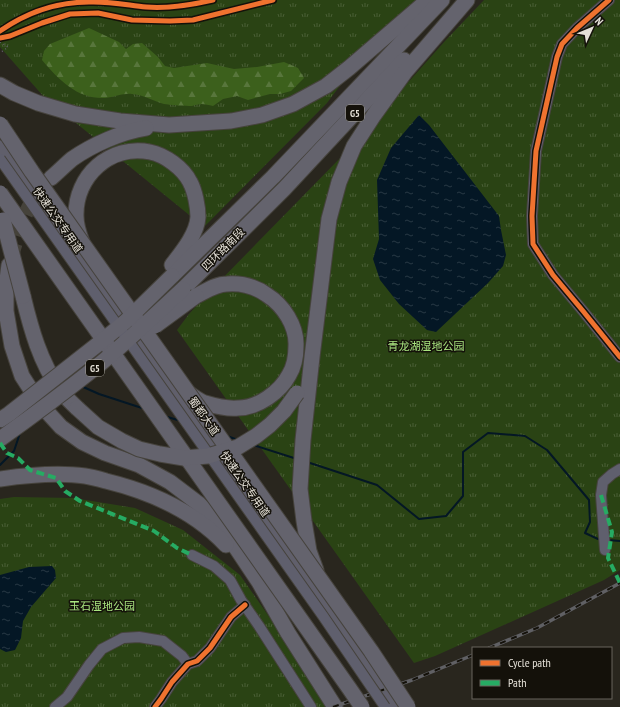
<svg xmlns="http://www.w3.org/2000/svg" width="620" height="707" font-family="'PT Sans Narrow','Noto Sans SC',sans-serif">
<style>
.grass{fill:url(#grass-tufts)}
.forest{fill:url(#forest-firs)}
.water{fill:url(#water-ripples)}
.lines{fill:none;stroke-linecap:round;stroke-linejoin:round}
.stream{stroke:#041725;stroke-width:2}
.highway-tunnel{stroke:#45423a;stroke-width:15;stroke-dasharray:15 8;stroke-linecap:butt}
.minor-casing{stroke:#46433d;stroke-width:12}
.major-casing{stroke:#46433d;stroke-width:15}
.highway-casing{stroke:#46433d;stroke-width:17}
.path{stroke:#5f5e65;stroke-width:1.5;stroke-dasharray:1 3;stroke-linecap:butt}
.minor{stroke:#5f5f6d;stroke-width:10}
.major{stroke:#605f6b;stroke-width:13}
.highway{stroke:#64636d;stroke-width:15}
.rail-casing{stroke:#606064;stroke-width:3.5}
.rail{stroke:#14110a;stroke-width:2;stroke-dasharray:6;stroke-linecap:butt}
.minor-bridge-casing{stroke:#46433d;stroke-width:12;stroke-linecap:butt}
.highway-bridge-casing{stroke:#46433d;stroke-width:17;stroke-linecap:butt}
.minor-bridge{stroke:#5f5f6d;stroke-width:10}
.highway-bridge{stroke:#64636d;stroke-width:15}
.quiet{stroke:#26ab63;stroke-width:4;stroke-dasharray:8 4;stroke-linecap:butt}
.cycleway-casing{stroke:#14110a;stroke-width:8}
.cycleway{stroke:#ef722f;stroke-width:5}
.labels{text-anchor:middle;stroke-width:3;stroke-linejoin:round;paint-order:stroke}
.shield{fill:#14110a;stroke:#a6a39a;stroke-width:1}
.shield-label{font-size:10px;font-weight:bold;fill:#e5e1d8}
.street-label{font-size:11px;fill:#e5e1d8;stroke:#14110a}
.park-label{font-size:11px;fill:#aae680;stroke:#14110a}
</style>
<defs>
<pattern id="grass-tufts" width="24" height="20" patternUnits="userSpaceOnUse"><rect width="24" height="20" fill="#2a4314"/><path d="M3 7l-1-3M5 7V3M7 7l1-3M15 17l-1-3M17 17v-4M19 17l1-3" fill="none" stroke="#495e35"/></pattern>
<pattern id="forest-firs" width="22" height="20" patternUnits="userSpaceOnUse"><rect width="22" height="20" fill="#3c601c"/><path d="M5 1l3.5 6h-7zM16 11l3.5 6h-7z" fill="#58763c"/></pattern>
<pattern id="water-ripples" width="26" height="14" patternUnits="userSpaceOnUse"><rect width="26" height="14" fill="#041725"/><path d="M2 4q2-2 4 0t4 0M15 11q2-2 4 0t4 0" fill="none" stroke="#283844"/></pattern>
</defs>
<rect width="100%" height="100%" fill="#29261e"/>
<!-- grass -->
<g class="grass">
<path d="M0,0H419L357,63L327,103L204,227L44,97L0,47Z"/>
<path d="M484,0H620V570L604,580L435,656L414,663L177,330L189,314L215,286L347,151L445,41Z"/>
<path d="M14,497L73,498L135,508L183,530L240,575L293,651L329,707H0V499Z"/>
</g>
<!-- forest -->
<path class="forest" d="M89,28L119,42L126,49L133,44L142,43L158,57L165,66L174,68L207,63L234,69L257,67L284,62L298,68L304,78L291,91L280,94H270L248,100L237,96L223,99L213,106C209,105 205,104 201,104C198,104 195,105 192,106C187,106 169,105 164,104C153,101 144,95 132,94C124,93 114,97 105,98C77,99 59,80 42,60L44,51L50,44Z"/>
<!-- water -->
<g class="water">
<path d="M419,115L429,125L499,216L501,230L506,255L503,266L488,283L436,332L427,330L399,304L380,280L373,259L379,239L377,180L391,148Z"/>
<path d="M52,566L55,570L56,578L31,607L23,621L21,638L15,650L6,652L0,649V575L29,567Z"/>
</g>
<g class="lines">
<!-- stream -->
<g class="stream">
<path d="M81,386L99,394L145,409"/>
<path d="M164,416L181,421"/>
<path d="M227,436L238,440"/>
<path d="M253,445L297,459"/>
<path d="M307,462L377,485L419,519L446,516L463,496V452L488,433L525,436L547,450L589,500L590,522L585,533L598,539H601"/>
<path d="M0,465L14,451L20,433"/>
<path d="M608,540L620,541"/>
</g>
<!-- highway-tunnel -->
<path class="highway-tunnel" d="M11,258C17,236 24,210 39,192"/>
<defs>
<g id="minor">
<path d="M609,0L577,28L562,44L557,57L536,151L532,216L533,244L553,275L583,311L620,357"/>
<path d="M605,550L601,495L603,482L612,474L620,469"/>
<path d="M192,555L214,566L230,580L241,600L259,626L311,707"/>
<path d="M55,707L67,697L89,665L102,649L123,638L139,637L163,641L182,656L188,664"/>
<path d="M155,707L161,699L172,682L188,664L197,661L210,648L231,617L245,605"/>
</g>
<path id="major" d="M0,147L59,232L184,406L394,707"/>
<g id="highway">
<path d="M0,85L14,93L38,103L75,114L120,121L169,125L231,121L262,115L293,104L326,86L349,68L428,0"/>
<path d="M51,178C58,172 65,165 72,159C92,145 121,132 146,128"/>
<path d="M82,242C79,234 76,224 76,216C75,176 110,144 150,152C165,155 183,168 190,182C195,191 198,207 198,217C197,234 182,252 172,265"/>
<path d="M9,265L6,287V311L12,346L22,376L40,404L61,427L82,442L105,453L139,465L170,482L199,504L218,523L237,549L259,582L288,633L335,707"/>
<path d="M172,276L273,177L442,0"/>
<path d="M183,289L284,189L404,60"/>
<path d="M23,296C31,329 40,362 60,390C65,397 71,402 77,408"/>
<path d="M187,392C193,396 199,401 205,403C215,406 227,409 238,408C258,408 280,392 289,375C294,367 296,355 296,346C297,326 283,305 267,295C256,287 241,283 227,284C216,284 206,291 196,296"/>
<path d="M0,479C28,475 57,472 85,476C92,477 99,479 106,481C151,492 194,511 226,545"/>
<path d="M316,570L309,551L304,521L300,489L303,440L312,357L329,219L339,182L354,146L374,115L405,72L467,0"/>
</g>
</defs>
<!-- minor casing -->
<use href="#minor" class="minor-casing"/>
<!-- major casing -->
<use href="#major" class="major-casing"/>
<!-- highway casing -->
<use href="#highway" class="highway-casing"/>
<!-- path -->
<path class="path" d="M0,42L8,47L0,53"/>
<!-- minor -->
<use href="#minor" class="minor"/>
<!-- major -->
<use href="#major" class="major"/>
<!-- highway -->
<use href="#highway" class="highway"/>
<defs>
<g id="rail">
<path d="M489,648L537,628L620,583"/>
<path d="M333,707L412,680L473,655"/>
</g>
</defs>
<!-- rail casing -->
<use href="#rail" class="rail-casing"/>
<!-- rail -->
<use href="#rail" class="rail"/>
<defs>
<path id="minor-bridge" d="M0,159L323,616L385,707"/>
<g id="highway-bridge">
<path d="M0,124L32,172L371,651L408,707"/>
<path d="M0,193L349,688L362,707"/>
<path d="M3,220L23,296"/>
<path d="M155,326L196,296"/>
<path d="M77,408L98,427L122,441L139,449L160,454L184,458L208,456L238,447L256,436L270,425L284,411L297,393"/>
<path d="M0,420L9,414L97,345L125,322L172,276"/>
<path d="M0,439C34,415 67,390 100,364C129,340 156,314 183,289"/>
</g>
</defs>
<!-- minor-bridge casing -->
<use href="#minor-bridge" class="minor-bridge-casing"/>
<!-- highway-bridge casing -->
<use href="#highway-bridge" class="highway-bridge-casing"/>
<!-- minor-bridge -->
<use href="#minor-bridge" class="minor-bridge"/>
<!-- highway-bridge -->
<use href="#highway-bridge" class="highway-bridge"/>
<!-- quiet -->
<g class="quiet">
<path d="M0,443L7,453L18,458L30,470L56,478L65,491L80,501L154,531L177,548L192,555"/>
<path d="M601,495L612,532L608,558L620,583"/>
</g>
<defs>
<g id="cycleway">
<path d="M609,0L577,28L562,44L557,57L536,151L532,216L533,244L553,275L583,311L620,357"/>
<path d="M0,31C26,13 57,2 89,2C107,1 127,5 146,7C168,9 191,5 213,0"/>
<path d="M0,38L10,36L42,23L70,14L98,13L132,20L170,21L193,20L273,0"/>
<path d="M155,707L161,699L172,682L188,664L197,661L210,648L231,617L245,605"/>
</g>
</defs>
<!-- cycleway casing -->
<use href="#cycleway" class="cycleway-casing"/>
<!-- cycleway -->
<use href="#cycleway" class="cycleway"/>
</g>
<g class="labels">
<!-- shield labels -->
<g class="shield">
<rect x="346" y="105" width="18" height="16" rx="3"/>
<rect x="86" y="360" width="18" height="16" rx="3"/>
</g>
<g class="shield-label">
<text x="355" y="117">G5</text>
<text x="95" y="372">G5</text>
</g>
<!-- street labels -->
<g class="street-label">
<text transform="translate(58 220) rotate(55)" y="4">快速公交专用道</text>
<text transform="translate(223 249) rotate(-45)" y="4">四环路南段</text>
<text transform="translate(204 416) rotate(55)" y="4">蜀都大道</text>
<text transform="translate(245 484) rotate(55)" y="4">快速公交专用道</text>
</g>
<!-- park labels -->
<g class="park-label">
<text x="426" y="350">青龙湖湿地公园</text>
<text x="102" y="610">玉石湿地公园</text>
</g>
</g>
<!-- legend -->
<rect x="472" y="647" width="140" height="52" fill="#14110a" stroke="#68645c"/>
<rect x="480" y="660" width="20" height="6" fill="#ef722f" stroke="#68645c"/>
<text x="508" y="667" font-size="12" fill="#e5e1d8">Cycle path</text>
<rect x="480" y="680" width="20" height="6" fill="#26ab63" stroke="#68645c"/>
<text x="508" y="687" font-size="12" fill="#e5e1d8">Path</text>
<!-- north arrow -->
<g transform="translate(592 28) rotate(46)" stroke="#14110a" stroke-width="3" paint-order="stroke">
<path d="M0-3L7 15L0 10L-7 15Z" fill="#e5e1d8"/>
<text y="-6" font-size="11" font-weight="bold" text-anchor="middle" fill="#e5e1d8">N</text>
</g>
</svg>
